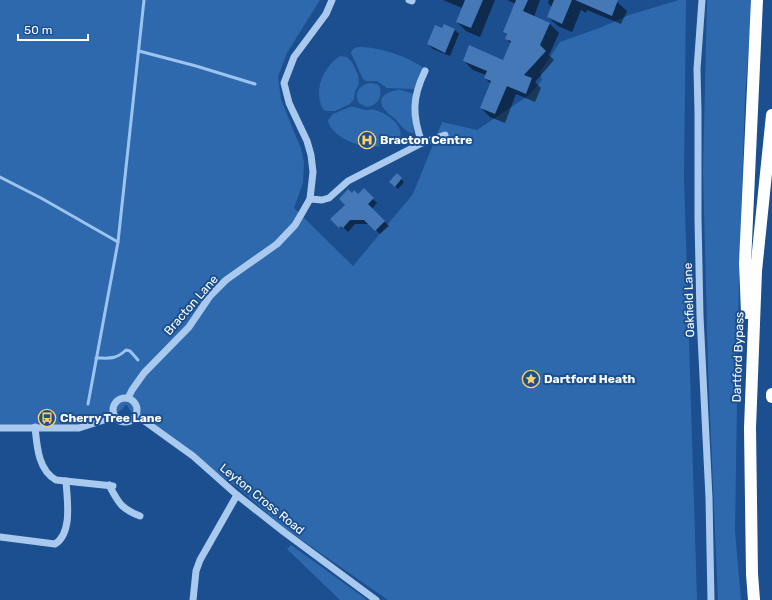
<svg xmlns="http://www.w3.org/2000/svg" width="772" height="600" font-family="Rubik,sans-serif">
<style>
.green{fill:#2e69ad}
.shadow{fill:#0007}
.lines{fill:none;stroke-linecap:round;stroke-linejoin:round}
.stream{stroke:#9cc4f0;stroke-width:3}
.building{fill:#4478b7}
.minor{stroke:#a9c9ee;stroke-width:7}
.highway{stroke:#fff;stroke-width:12}
.labels{text-anchor:middle;stroke-width:4;stroke-linejoin:round;paint-order:stroke}
.poi-label{font-size:12px;font-weight:bold;fill:#fff;stroke:#1b4f8f;text-anchor:start}
.street-label{font-size:12px;fill:#fff;stroke:#1b4f8f}
</style>
<rect width="100%" height="100%" fill="#1b4f8f"/>
<!-- green -->
<g class="green">
<path d="M0,0H149L144,31L149,0H320L287,53L278,77L281,99L294,132L301,148L304,162L303,183L294,208L353,266L413,194L442,122L477,130L529,95L542,80L540,72L560,42L602,27L629,15L679,0H686L684,177L697,600H388L286,529L239,489L174,441L135,416L129,409L127,405H125L123,409L104,420L87,425L0,427Z"/>
<path d="M707,0H752L745,98L739,275L735,531L741,600H718L708,367L703,171Z"/>
<path d="M363,47C383,48 408,57 424,68L414,89L387,88L377,81H366L363,79L351,53C353,47 357,47 363,47Z"/>
<path d="M340,56L347,57L352,62L358,75L359,84L355,91L354,99L350,104L335,111H326C322,109 321,106 320,101C316,84 326,65 340,56Z"/>
<path d="M371,83L377,84L380,87C382,97 378,106 366,107L359,103C353,93 360,84 371,83Z"/>
<path d="M401,90L414,94L411,105L414,134C405,131 403,128 397,121C394,117 389,115 385,110C374,97 389,90 401,90Z"/>
<path d="M350,107C356,106 359,109 365,110C369,110 372,109 375,110C386,113 405,125 400,139C381,152 352,147 336,133C332,129 328,125 328,120L333,114Z"/>
<path d="M291,545L366,599V600H340L287,549Z"/>
</g>
<!-- shadow -->
<g class="shadow">
<path d="M443,0H495L480,37L466,31L457,22L462,8Z"/>
<path d="M507,0H540L534,17L550,24L559,33L549,55L554,60L535,82L541,88L535,102L516,94L505,123L490,117L481,108L491,84L485,78L486,75L473,70L464,61H504L511,44L506,38L507,35L504,32L516,4Z"/>
<path d="M549,0H614L617,2L627,11L621,24L587,10L586,13L581,10L572,32L558,26L548,17L552,7L548,3Z"/>
<path d="M444,25L455,30L459,34L450,56L433,49L428,44L443,29Z"/>
<path d="M397,175L404,182L398,189L391,182Z"/>
<path d="M364,190L377,203L372,209L389,226L380,234L370,224H355L348,232L340,224L339,225L344,231L332,219L346,205L352,194L358,196Z"/>
</g>
<g class="lines">
<!-- stream -->
<g class="stream">
<path d="M139,51L196,66L255,84"/>
<path d="M0,177L41,198L118,242L88,404"/>
<path d="M118,242L144,0"/>
<path d="M96,358C110,358 115,360 126,350L130,351L138,360"/>
</g>
</g>
<!-- building -->
<g class="building">
<path d="M465,0H483L471,28L456,22Z"/>
<path d="M516,0H528L523,11L550,23L540,45L546,51L524,75L532,78L526,94L507,86L495,114L480,108L491,81L484,78L487,71L463,61L469,45L503,60L511,41L505,39L507,34L503,32Z"/>
<path d="M554,0H572L562,24L547,17Z"/>
<path d="M575,0H618L612,16Z"/>
<path d="M444,24L455,29L445,53L427,44L435,25L442,28Z"/>
<path d="M397,173L402,178L395,187L389,182Z"/>
<path d="M364,188L374,198L368,204L385,221L375,231L364,220H350L343,228L341,226L339,228L330,219L345,205L339,199L348,189L352,193L354,190L358,194Z"/>
</g>
<g class="lines">
<!-- minor -->
<g class="minor">
<path d="M409,0L412,1"/>
<path d="M702,0L697,69L698,112V219L700,316L709,498L711,600"/>
<path d="M422,143C412,115 412,98 425,71"/>
<path d="M310,199L322,200L329,198L348,181L422,143L445,135"/>
<path d="M128,398L132,390L144,373L189,327L210,296L226,280L277,244L295,225L310,199L313,172L311,155L307,141L289,103L284,83L294,57L326,14L332,0"/>
<circle cx="125" cy="410" r="12"/>
<path d="M136,415L193,456L237,495L284,532L376,600"/>
<path d="M35,427C37,446 38,470 56,480L113,486"/>
<path d="M0,428H79L104,420L114,415"/>
<path d="M109,485C118,502 121,509 140,516"/>
<path d="M0,537L55,544C73,533 67,499 66,481"/>
<path d="M193,600L196,571L200,560L237,495"/>
</g>
<!-- highway -->
<g class="highway">
<path d="M747,313L745,263L757,0"/>
<path d="M772,394V397"/>
<path d="M754,600L752,574L750,428L756,271L772,115"/>
</g>
</g>
<!-- icons -->
<defs>
<symbol id="hospital-ring" viewBox="-11 -11 22 22"><circle r="9.5" fill="#1b4f8f" stroke="#ffd166" stroke-width="1.5"/><path d="M-5-5h3v3.5h4V-5h3V5h-3V1.5h-4V5h-3Z" fill="#ffd166"/></symbol>
<symbol id="sight-ring" viewBox="-11 -11 22 22"><circle r="9.5" fill="#1b4f8f" stroke="#ffd166" stroke-width="1.5"/><path d="M0-6L1.8-2.2L6-1.7L2.9 1.2L3.7 5.4L0 3.3L-3.7 5.4L-2.9 1.2L-6-1.7L-1.8-2.2Z" fill="#ffd166"/></symbol>
<symbol id="bus-ring" viewBox="-11 -11 22 22"><circle r="9.5" fill="#1b4f8f" stroke="#ffd166" stroke-width="1.5"/><path d="M-5-6H5V4H4V6H2V4H-2V6H-4V4H-5ZM-3.5-4V0h7V-4ZM-3.5 1.2v1.5H-2V1.2ZM2 1.2v1.5H3.5V1.2Z" fill="#ffd166"/></symbol>
</defs>
<g fill-rule="evenodd">
<use href="#hospital-ring" x="357" y="130" width="20" height="20"/>
<use href="#sight-ring" x="521" y="369" width="20" height="20"/>
<use href="#bus-ring" x="37" y="408" width="20" height="20"/>
</g>
<g class="labels">
<!-- poi labels -->
<g class="poi-label">
<text x="380" y="144">Bracton Centre</text>
<text x="544" y="383">Dartford Heath</text>
<text x="60" y="422">Cherry Tree Lane</text>
</g>
<!-- street labels -->
<g class="street-label">
<text transform="translate(689 300) rotate(-92)" y="4">Oakfield Lane</text>
<text transform="translate(191 305) rotate(-49)" y="4">Bracton Lane</text>
<text transform="translate(738 357) rotate(-88)" y="4">Dartford Bypass</text>
<text transform="translate(262 499) rotate(39)" y="4">Leyton Cross Road</text>
</g>
</g>
<!-- scale -->
<path d="M18 34v6h70v-6" fill="none" stroke="#ffffff" stroke-width="2"/>
<text x="24" y="34" font-size="12" fill="#ffffff" stroke="#1b4f8f" stroke-width="3" paint-order="stroke">50 m</text>
</svg>
